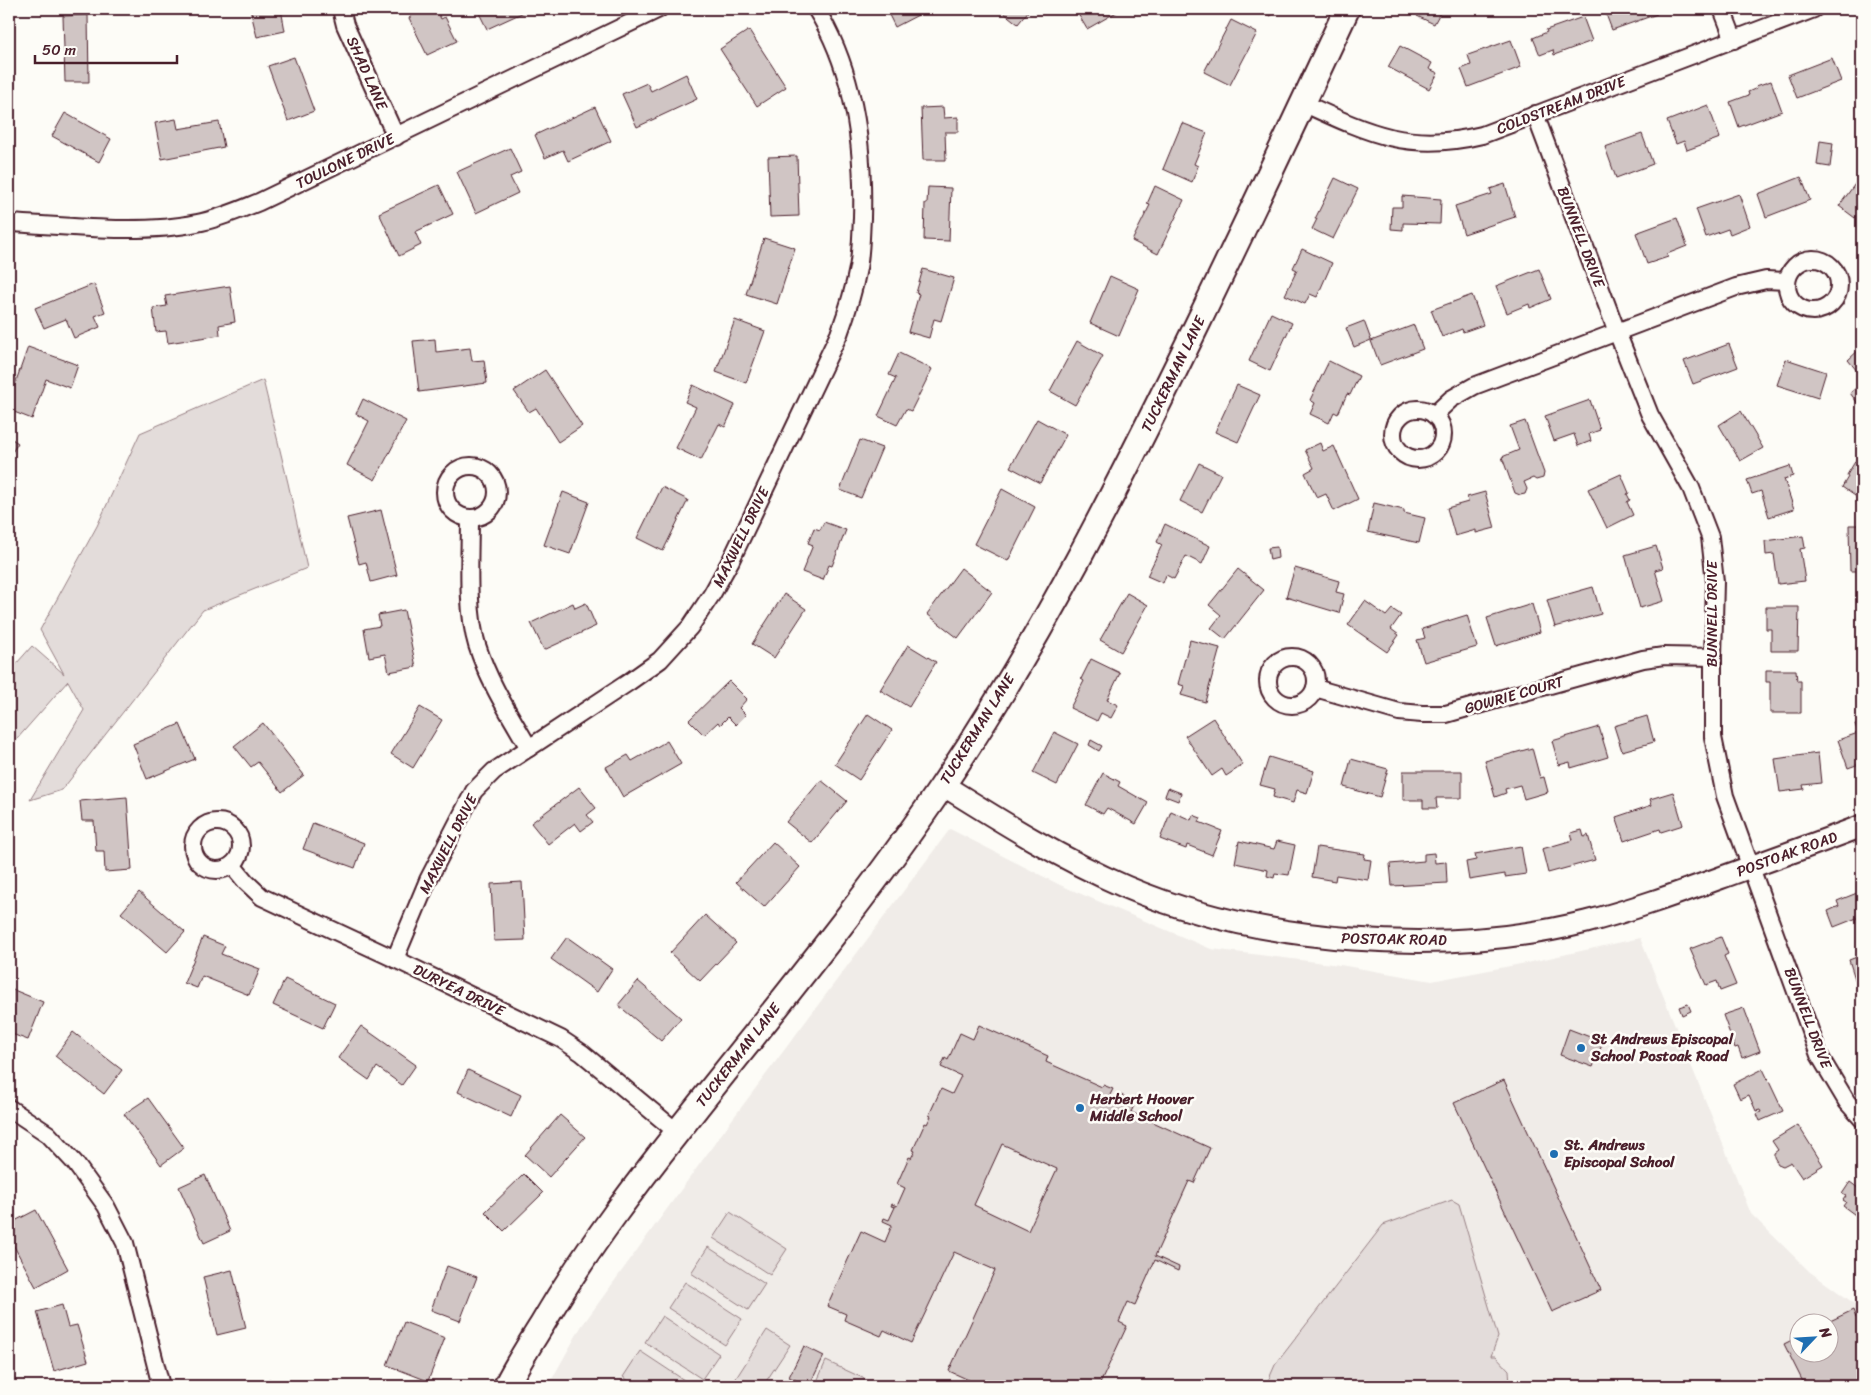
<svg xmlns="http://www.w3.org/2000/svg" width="1871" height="1395" font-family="Sriracha,sans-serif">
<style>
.built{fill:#f0ece8;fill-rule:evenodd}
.green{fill:#e3dcda;stroke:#967e82}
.building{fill:#d0c5c4;stroke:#4a1f2b;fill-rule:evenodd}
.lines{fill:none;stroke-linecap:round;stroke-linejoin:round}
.minor-casing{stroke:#4a1f2b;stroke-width:20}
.tertiary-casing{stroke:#4a1f2b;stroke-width:25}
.secondary-casing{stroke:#4a1f2b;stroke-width:28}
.minor{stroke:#fdfcf7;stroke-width:16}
.tertiary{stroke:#fdfcf7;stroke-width:21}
.secondary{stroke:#fdfcf7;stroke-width:24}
.poi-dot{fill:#1f6fb2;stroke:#fdfcf7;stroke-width:2}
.labels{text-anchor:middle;stroke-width:5;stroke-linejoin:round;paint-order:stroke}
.street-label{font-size:15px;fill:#4a1f2b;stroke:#fdfcf7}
.poi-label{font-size:15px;font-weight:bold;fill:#4a1f2b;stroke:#fdfcf7;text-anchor:start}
</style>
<rect width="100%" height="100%" fill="#fdfcf7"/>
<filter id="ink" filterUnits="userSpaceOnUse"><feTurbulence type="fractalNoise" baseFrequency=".02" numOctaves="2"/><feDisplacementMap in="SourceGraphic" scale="10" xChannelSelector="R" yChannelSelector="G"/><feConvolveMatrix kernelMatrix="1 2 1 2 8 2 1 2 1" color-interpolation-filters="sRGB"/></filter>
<g filter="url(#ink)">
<!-- built -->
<path class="built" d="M950,829L1060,885L1211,949L1340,965L1432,981L1531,962L1640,938L1751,1214L1810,1272L1862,1309V1386H548L581,1327L731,1121ZM1798,1322H1828V1352H1798Z"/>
<!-- green -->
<g class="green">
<path d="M263,380L288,483L307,568L203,610L62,790L30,800L84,710L68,681L9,748V672L32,646L64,674L40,630L97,526L140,433Z"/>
<path d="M1452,1200L1459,1204L1498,1337L1491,1356H1496L1509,1370L1510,1386H1274L1268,1381L1275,1365L1383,1225Z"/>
<path d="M730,1212L787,1249L770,1275L713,1238Z"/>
<path d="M708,1247L765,1284L748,1310L691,1273Z"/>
<path d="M685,1282L742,1319L725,1345L668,1308Z"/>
<path d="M662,1316L719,1354L702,1379L645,1342Z"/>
<path d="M767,1330L790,1345L763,1386H731Z"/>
<path d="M640,1351L693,1386H637L623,1377Z"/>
<path d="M826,1361L865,1379L861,1386H815Z"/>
</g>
<!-- building -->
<g class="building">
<path d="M250,9H281L285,31L257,37Z"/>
<path d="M409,9H436L441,19L445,17L457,41L427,55L409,18L412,16Z"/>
<path d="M477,9H523L524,12L487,29Z"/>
<path d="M886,9H918L920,14L895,27Z"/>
<path d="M999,9H1030L1018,24Z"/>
<path d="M1075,9H1122L1087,29Z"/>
<path d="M1256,9H1275L1271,16Z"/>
<path d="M1421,9H1447L1445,13L1441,11L1434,24L1417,16Z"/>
<path d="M1604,9H1655L1657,14L1612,30Z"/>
<path d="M88,15L89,82H65L63,16Z"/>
<path d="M1583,17L1592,41L1554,55L1553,50L1540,55L1533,38L1547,32L1546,30Z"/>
<path d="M1231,20L1257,33L1230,85L1204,72Z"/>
<path d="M749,30L786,87L757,106L720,49Z"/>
<path d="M1511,40L1521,67L1468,87L1461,69L1471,65L1468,55Z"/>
<path d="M1400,46L1432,63L1429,69L1438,73L1429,89L1388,67Z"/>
<path d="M294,57L314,111L288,121L268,66Z"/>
<path d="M1832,58L1841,81L1797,98L1788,75Z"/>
<path d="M686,74L697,99L637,127L622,94L647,83L651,91Z"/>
<path d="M1771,81L1782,111L1739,127L1730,102L1749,95L1748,92L1757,88L1756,86Z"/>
<path d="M1708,105L1720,138L1687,150L1684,141L1676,144L1667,121Z"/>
<path d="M595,107L611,141L568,161L563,150L545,158L535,135Z"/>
<path d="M943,107L944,118L958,117V132H945L946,160H923L921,108Z"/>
<path d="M65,113L111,139L99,162L52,136Z"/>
<path d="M176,119L178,129L219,122L224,147L162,159L155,123Z"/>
<path d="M1182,123L1207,133L1194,164L1198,166L1192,182L1163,169Z"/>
<path d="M1642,134L1653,164L1616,178L1605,147Z"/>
<path d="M1820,141L1833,143L1830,167L1817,165Z"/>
<path d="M510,148L521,172L510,177L518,193L476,213L457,172Z"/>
<path d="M797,156L799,216L770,217L768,157Z"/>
<path d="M1801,177L1810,200L1766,217L1758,194Z"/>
<path d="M1860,177L1862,179V215L1859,212L1855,218L1839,206Z"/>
<path d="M1335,178L1358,189L1333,239L1312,229L1317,219H1315Z"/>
<path d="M1505,184L1515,217L1464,234L1455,206L1492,194L1490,189Z"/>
<path d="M439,185L453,214L415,232L421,245L399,256L379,213Z"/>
<path d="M1155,186L1184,200L1158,254L1132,241L1150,205L1147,204Z"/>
<path d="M928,187L951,188L949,241L924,240L925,203H927Z"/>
<path d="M1739,194L1750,226L1730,234L1728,229L1706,237L1696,209Z"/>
<path d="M1402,196L1441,199L1440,224L1403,223V230L1391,229L1392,207H1402Z"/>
<path d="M1677,218L1687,246L1667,254L1668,257L1647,264L1636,233Z"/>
<path d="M764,238L795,248L777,304L746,294Z"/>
<path d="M1302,249L1332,263L1317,297L1310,294L1305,304L1285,295L1297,270L1293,268Z"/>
<path d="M923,269L954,278L941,321L934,319L929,338L908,332L919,294L916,293Z"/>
<path d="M1539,269L1551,299L1530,308L1529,304L1507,313L1496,286Z"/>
<path d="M1110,276L1139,289L1119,336L1090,323Z"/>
<path d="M94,284L105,312L95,316L100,327L74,338L66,319L44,328L35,308Z"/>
<path d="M230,286L235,322L219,325L220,335L168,343L166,331L156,332L153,308L167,306L165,296Z"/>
<path d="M1472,295L1483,325L1463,332L1462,329L1442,337L1431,310Z"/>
<path d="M1271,313L1292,323L1270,371L1249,361Z"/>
<path d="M735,320L765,331L746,383L716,372Z"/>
<path d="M1364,321L1371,340L1354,347L1346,328Z"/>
<path d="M1414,325L1423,349L1380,365L1371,341Z"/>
<path d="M435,339L436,352L470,348L472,361L484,360L487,383L419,392L413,341Z"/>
<path d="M1077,341L1103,356L1075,405L1050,391Z"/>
<path d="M1729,344L1738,367L1693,384L1684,361Z"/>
<path d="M28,347L78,365L70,388L46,379L32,419L9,410V401Z"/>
<path d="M1862,347V377L1848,360Z"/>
<path d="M899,353L932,369L911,411L906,409L897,425L878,416L896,378L889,375Z"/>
<path d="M1786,359L1826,372L1818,398L1777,385Z"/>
<path d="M1329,361L1359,376L1350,395L1347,394L1338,414L1334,412L1329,423L1310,414L1315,403L1310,400Z"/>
<path d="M545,370L582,426L558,442L536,408L529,412L514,391Z"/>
<path d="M1862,383V409L1850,393Z"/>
<path d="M693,385L735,405L725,427L719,424L701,460L676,448L696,407L685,402Z"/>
<path d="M1237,385L1260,395L1238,442L1215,432Z"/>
<path d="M363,399L406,421L375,480L347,465L369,421L356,414Z"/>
<path d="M1590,400L1600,430L1589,434L1591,441L1578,446L1574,434L1554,441L1545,416Z"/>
<path d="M1741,411L1763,448L1740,461L1719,425Z"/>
<path d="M1037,419L1066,435L1040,483L1010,467Z"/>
<path d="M1525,421L1544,473L1543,478L1536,480L1533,478L1524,482L1527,489L1525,494L1520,495L1515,493L1502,457L1519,450L1510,426Z"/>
<path d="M9,437L18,443L9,457Z"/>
<path d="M860,440L882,448L861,498L840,490Z"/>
<path d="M1320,443L1323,451L1334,446L1358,499L1334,511L1326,494L1317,498L1305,473L1314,468L1305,450Z"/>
<path d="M1862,450V498L1861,500L1842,487L1848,477L1847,475Z"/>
<path d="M1199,463L1221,474L1202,512L1180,501Z"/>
<path d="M1790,466L1793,476L1784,479L1794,509L1769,517L1761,491L1752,494L1747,480Z"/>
<path d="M1621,474L1629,493L1627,494L1630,500L1627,502L1633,515L1607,528L1588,489Z"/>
<path d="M662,487L688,500L663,551L637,538Z"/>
<path d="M1002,489L1035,507L1008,561L974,544Z"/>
<path d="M563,492L589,502L570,554L544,545Z"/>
<path d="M1485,492L1495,528L1476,533V530L1455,536L1447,508L1468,502L1467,497Z"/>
<path d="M1374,503L1404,510V513L1425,518L1419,543L1368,532Z"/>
<path d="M381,510L397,575L371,582L366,562L359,564L347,518Z"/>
<path d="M824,522L846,530L832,566L829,565L823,580L802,572L813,545L808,543L814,528L820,530Z"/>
<path d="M1165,524L1210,546L1202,564L1186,556L1174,579L1166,575L1163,583L1147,576L1162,545L1157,542Z"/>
<path d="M1849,525H1862V571H1850Z"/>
<path d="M1803,536L1805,548L1800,549L1805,581L1778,584L1774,554L1766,555L1765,541Z"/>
<path d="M1656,546L1663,568L1655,570L1664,601L1640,608L1625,555Z"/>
<path d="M1277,547L1278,558L1270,560L1268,548Z"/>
<path d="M961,568L992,592L958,638L927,614Z"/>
<path d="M1295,568L1339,581L1336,592L1344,594L1339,613L1286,597Z"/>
<path d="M1238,569L1264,590L1225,639L1211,628L1221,615L1209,605Z"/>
<path d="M1593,587L1601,614L1555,627L1547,600Z"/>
<path d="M1127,593L1148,605L1121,652L1100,640Z"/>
<path d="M784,594L806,609L774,658L752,644Z"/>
<path d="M1365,601L1386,616L1392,609L1401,615L1391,629L1399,635L1387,652L1348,625Z"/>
<path d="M573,603L575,608L586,603L596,626L544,650L531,623Z"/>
<path d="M1532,604L1540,632L1496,646L1487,618Z"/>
<path d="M1766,607H1799L1798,651H1771V629H1766Z"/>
<path d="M404,610L416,667L389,672L385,654L369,657L364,629L380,626L378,615Z"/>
<path d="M1467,615L1477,647L1424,662L1417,640L1425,638L1422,629Z"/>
<path d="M1190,640L1220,648L1205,702L1181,695L1184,686L1178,684Z"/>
<path d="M908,645L936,662L909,707L880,690Z"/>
<path d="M1091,659L1120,673L1107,700L1118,705L1111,718L1101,713L1097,721L1070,708L1084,681L1081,679Z"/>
<path d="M1766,670H1796L1797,681H1801V713H1770V682H1766Z"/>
<path d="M729,681L747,699L739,708L746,715L736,725L728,717L720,725L718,722L704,735L689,720Z"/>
<path d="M420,707L442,720L413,768L391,754Z"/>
<path d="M868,714L892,730L859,780L835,764Z"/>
<path d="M1647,716L1654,742L1622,751L1614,726Z"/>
<path d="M1213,718L1243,765L1226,776L1222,769L1212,776L1185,736Z"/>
<path d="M1862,721V763L1848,768L1838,740L1858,733L1855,724Z"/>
<path d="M263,723L304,775L282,792L258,762L251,767L234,746Z"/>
<path d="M180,724L195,759L147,779L133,744Z"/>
<path d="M1599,727L1608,757L1571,768L1570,762L1559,765L1552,741Z"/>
<path d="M1054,732L1078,744L1057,785L1033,773Z"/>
<path d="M1091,740L1102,746L1099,751L1089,745Z"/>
<path d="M667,741L681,764L623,797L606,767L628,755L632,761Z"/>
<path d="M1532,748L1540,778L1544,777L1548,792L1524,799L1520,785L1505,789L1506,793L1495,797L1485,761Z"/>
<path d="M1818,753L1821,783L1803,785L1804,789L1780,792L1775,759Z"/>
<path d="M1269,757L1314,771L1307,793L1297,790L1293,803L1273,797L1275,789L1260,785Z"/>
<path d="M1351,759L1388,769L1380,797L1344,787Z"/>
<path d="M1403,771H1462V798H1436L1437,808H1423V800H1403Z"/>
<path d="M1103,773L1120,782L1118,786L1148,803L1136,824L1107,808L1103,814L1086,805Z"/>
<path d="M821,780L847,801L812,843L786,822Z"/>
<path d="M579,787L596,808L587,815L593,822L581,831L575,823L548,844L531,823Z"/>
<path d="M1168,788L1181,793L1178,801L1165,796Z"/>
<path d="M1673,792L1683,825L1661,832L1660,829L1624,841L1616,817L1652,805L1650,799Z"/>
<path d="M127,797L132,870L105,872L104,851H96L94,821H82L80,801Z"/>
<path d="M1171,811L1191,820L1193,815L1201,818L1199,822L1222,831L1212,855L1187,845L1186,849L1160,839Z"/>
<path d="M313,823L364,843L355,868L303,849Z"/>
<path d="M1582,830L1584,837L1588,835L1595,860L1548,873L1542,849L1573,840L1571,833Z"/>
<path d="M1239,841L1274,849L1277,841L1295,845L1289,875L1275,873L1274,878L1267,876L1268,870L1235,863Z"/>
<path d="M773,842L800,867L764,907L736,882Z"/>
<path d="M1521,846L1526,874L1505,877V874L1469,880L1466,862L1476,860L1475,854Z"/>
<path d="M1317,847L1365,854L1364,859L1371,860L1368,880L1336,875L1335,881L1312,877Z"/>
<path d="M1434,853L1435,863L1446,862L1447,883L1392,886L1390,864L1424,861V854Z"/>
<path d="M522,882L525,940L494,941L491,884Z"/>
<path d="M1862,891V916L1834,927L1828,911L1839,906L1837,901Z"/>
<path d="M139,892L185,932L167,952L121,913Z"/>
<path d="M705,915L736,943L700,981L670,953Z"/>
<path d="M203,937L225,946L221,954L260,969L249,995L202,976L197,988L184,983Z"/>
<path d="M567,937L612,969L597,992L551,959Z"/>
<path d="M1721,937L1728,954L1724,956L1736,985L1720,991L1717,981L1706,985L1690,949Z"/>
<path d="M1862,955V1001L1849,960Z"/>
<path d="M285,979L335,1003L323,1028L273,1005Z"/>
<path d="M638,981L681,1018L661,1041L618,1005Z"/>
<path d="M9,988L43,1002L28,1040L9,1033Z"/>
<path d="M1688,1004L1691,1011L1682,1015L1679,1007Z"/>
<path d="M1744,1008L1760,1051L1742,1058L1738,1047L1735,1048L1723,1015Z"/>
<path d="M979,1025L1048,1056L1046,1062L1102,1087L1103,1085L1113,1089L1109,1097L1118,1101L1121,1095L1133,1101L1135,1096L1138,1097L1131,1112L1210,1148L1194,1183L1189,1181L1155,1256L1179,1267L1178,1271L1155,1260L1135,1305L1128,1302L1119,1322L1127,1326L1099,1386H1035L1030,1384V1386H989L985,1384L982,1386L949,1371L995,1270L954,1252L911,1343L884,1330L881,1336L844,1320L846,1314L827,1306L861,1231L885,1242L892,1225L883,1221L884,1218L889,1220L895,1207L891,1206L892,1204L897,1206L905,1188L897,1184L909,1157L911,1158L915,1151L913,1150L925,1123L927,1124L931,1116L929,1115L941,1089L952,1094L961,1076L941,1067L945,1058L948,1060L960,1033L973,1039ZM1002,1144L1057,1169L1028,1231L974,1205Z"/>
<path d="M361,1026L416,1065L402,1085L377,1067L369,1080L338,1058Z"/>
<path d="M1569,1029L1603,1042L1593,1067L1560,1055Z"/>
<path d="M73,1032L122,1070L104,1094L55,1056Z"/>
<path d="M1763,1069L1783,1111L1760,1121L1757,1114L1761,1112L1760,1110L1756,1111L1749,1095L1740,1099L1733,1084Z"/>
<path d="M468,1070L521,1095L511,1117L458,1092Z"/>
<path d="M1504,1080L1601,1290L1552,1312L1454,1103Z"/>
<path d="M148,1098L184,1148L161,1165L124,1114Z"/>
<path d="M560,1115L585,1137L549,1177L525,1155Z"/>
<path d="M1798,1125L1823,1165L1802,1178L1791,1162L1783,1166L1778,1164L1774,1157V1153L1778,1150L1772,1141Z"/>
<path d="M524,1174L543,1193L504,1231L485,1212Z"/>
<path d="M205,1175L230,1231L204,1243L179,1187Z"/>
<path d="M1850,1182L1862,1191V1220L1843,1206L1846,1202L1843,1200L1846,1196L1842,1194Z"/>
<path d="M36,1210L68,1269L36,1287L9,1237V1224Z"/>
<path d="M447,1266L477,1277L460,1321L431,1310Z"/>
<path d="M232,1270L246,1328L217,1335L203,1277Z"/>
<path d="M62,1305L68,1327L77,1325L88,1361L54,1371L37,1312Z"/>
<path d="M1853,1310L1856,1318L1861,1316L1862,1317V1386H1805L1784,1344L1798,1337V1352H1828V1322Z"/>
<path d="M404,1322L445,1338L428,1381L387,1365Z"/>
<path d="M804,1346L824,1356L809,1386L789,1377Z"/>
<path d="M270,1379L272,1386H245Z"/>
</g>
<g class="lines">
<defs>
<g id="minor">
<path d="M341,9L345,25L396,137"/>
<path d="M1722,9L1734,40"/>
<path d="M1303,103C1368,133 1409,153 1482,135L1814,9"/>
<path d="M1535,114L1617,332L1650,415L1691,488L1710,537L1715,582L1713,657V737L1725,796L1819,1055L1847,1102L1862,1119"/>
<path d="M9,223C67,226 141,235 197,223C219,219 239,210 259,202L659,9"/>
<circle cx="1813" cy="285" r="26"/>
<circle cx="1418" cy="434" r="25"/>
<path d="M1434,415L1451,399L1474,386L1736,287L1766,280L1786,281"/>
<circle cx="471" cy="492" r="26"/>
<path d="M470,518C470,557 466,609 477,645C489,683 510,715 529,748"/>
<circle cx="1292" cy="681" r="24"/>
<path d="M1315,688L1399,712L1422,714H1446L1643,659L1664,656L1713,657"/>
<circle cx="217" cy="846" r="24"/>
<path d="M232,865L246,882L262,897L395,959L561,1039L582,1053L677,1132"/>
<path d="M395,959L428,880L474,791L494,771L629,682L660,660L690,627L712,594L731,560L839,334C847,312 854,290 858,268C861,252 861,235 862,218C864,148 854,70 816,9"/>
<path d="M9,1108L48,1134L75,1163L106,1206L125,1243L161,1386"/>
</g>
<path id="tertiary" d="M943,785C1002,822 1061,859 1126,887C1260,944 1444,957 1586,922C1632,910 1676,894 1720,878C1767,861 1815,844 1862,826"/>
<path id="secondary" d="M506,1386C517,1364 530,1344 543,1323C587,1248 640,1179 694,1111C778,1005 865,900 941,788C1040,642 1120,483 1197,325C1248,220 1298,114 1347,9"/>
</defs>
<!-- minor casing -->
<use href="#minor" class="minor-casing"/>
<!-- tertiary casing -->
<use href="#tertiary" class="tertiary-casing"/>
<!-- secondary casing -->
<use href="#secondary" class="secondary-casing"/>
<!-- minor -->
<use href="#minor" class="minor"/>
<!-- tertiary -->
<use href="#tertiary" class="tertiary"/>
<!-- secondary -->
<use href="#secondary" class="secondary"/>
</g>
</g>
<!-- markers -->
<g class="poi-dot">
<circle cx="1581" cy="1048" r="5"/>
<circle cx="1080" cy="1108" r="5"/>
<circle cx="1554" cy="1154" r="5"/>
</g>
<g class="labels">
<!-- street labels -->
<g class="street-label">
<text transform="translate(367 73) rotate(66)" y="5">SHAD LANE</text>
<text transform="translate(1561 105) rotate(-21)" y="5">COLDSTREAM DRIVE</text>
<text transform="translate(345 161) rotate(-26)" y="5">TOULONE DRIVE</text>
<text transform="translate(1581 237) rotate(69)" y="5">BUNNELL DRIVE</text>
<text transform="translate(1173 374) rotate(-64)" y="5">TUCKERMAN LANE</text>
<text transform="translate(741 537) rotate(-64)" y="5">MAXWELL DRIVE</text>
<text transform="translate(1712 614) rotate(-90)" y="5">BUNNELL DRIVE</text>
<text transform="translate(1514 695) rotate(-16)" y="5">GOWRIE COURT</text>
<text transform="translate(977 729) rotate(-58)" y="5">TUCKERMAN LANE</text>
<text transform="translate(448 844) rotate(-63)" y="5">MAXWELL DRIVE</text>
<text transform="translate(1787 854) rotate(-20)" y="5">POSTOAK ROAD</text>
<text transform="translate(1394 939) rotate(1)" y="5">POSTOAK ROAD</text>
<text transform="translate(459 990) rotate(26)" y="5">DURYEA DRIVE</text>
<text transform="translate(1808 1018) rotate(69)" y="5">BUNNELL DRIVE</text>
<text transform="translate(738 1055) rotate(-52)" y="5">TUCKERMAN LANE</text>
</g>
<!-- poi labels -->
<g class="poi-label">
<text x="1591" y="1044">St Andrews Episcopal<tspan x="1591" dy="17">School Postoak Road</tspan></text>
<text x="1090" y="1104">Herbert Hoover<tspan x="1090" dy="17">Middle School</tspan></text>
<text x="1564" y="1150">St. Andrews<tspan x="1564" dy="17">Episcopal School</tspan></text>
</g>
</g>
<!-- margin -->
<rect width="1871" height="1395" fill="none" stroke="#fdfcf7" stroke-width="30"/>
<rect x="15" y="15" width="1841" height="1365" fill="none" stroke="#4a1f2b" stroke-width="2" filter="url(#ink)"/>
<!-- north arrow -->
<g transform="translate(1814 1338) rotate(65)"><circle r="24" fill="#fdfcf7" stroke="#b5a4a5"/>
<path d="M0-4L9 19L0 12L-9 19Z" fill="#1f6fb2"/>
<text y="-8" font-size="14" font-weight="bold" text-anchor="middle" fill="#4a1f2b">N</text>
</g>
<!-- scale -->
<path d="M35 55v8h142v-8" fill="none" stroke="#4a1f2b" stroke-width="2.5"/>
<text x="42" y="55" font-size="15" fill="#4a1f2b" stroke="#fdfcf7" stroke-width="4" paint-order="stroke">50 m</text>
</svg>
